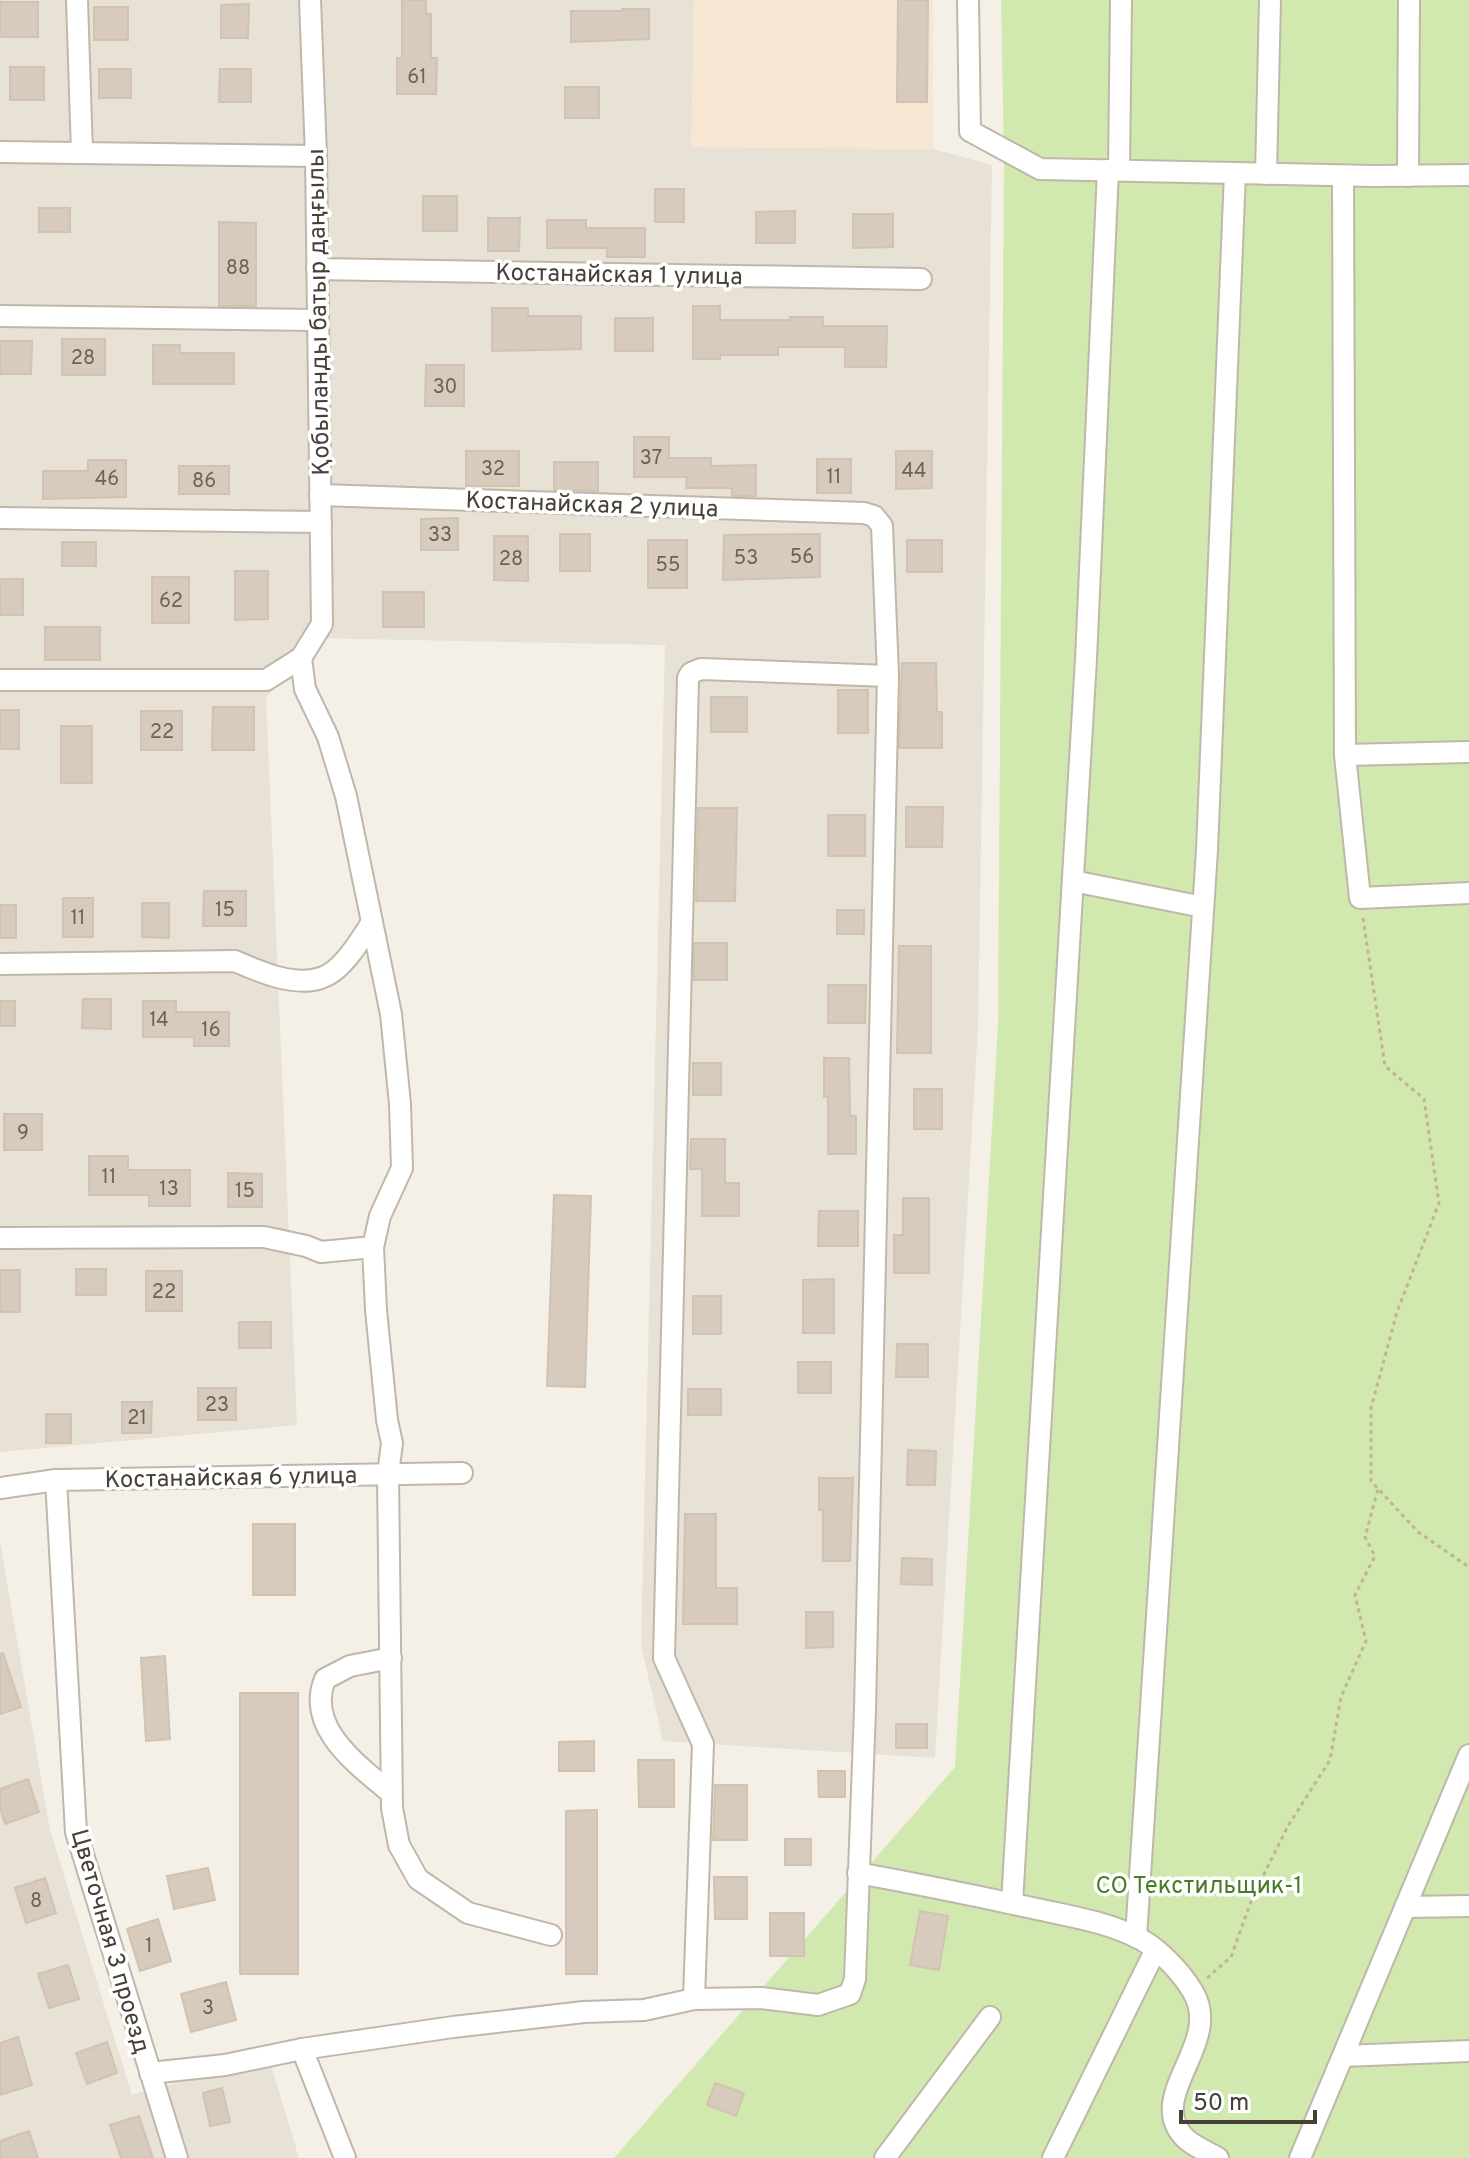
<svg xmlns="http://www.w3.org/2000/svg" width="1469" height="2158" font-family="Overpass,sans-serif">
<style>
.residential{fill:#e8e1d5}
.commercial{fill:#f6e6d2}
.green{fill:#d1e9af}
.building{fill:#d6cbbc;stroke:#d1c3af;stroke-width:2}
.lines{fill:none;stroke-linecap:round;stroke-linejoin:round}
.minor-casing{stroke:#c0b7a9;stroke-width:24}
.path{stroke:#c2b29a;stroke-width:3;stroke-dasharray:4 4;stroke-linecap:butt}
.minor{stroke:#fff;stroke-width:20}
.labels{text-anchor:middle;stroke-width:7;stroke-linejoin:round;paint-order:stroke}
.number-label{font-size:20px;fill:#6b6358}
.street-label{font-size:24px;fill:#474036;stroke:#fff}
.park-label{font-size:24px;fill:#4a7b27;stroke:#fff}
</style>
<rect width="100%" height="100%" fill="#f4f0e7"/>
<!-- residential -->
<g class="residential">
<path d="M0,0H694L692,147L933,149L992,165L978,1027L935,1758L663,1741L641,1645L665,645L311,638L266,698L297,1425L0,1452Z"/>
<path d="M0,1542L50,1830L132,2095L269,2058L299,2158H0Z"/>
</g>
<!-- commercial -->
<path class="commercial" d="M694,0H933V149L691,147Z"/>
<!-- green -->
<path class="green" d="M1001,0H1469V2158H614L955,1767L998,1024L1004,158Z"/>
<!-- building -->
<g class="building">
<path d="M402,0H426V14H431V58H437L436,94H397V58H402Z"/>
<path d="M898,0H928L927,102H897Z"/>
<rect x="0" y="2" width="38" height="35"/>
<path d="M249,4L248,38H221V5Z"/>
<rect x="94" y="7" width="34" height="33"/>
<path d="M622,9H649V39L571,42V11H622Z"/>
<rect x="10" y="67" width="34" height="33"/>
<rect x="99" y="69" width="32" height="29"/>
<path d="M220,69H251V102H219Z"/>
<rect x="565" y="87" width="34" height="31"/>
<rect x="655" y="189" width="29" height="33"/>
<rect x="423" y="196" width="34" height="35"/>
<rect x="39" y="208" width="31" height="24"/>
<path d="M795,211V243H756V212Z"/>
<path d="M853,214H893V247L853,248Z"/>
<path d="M488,218H520L519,251H488Z"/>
<path d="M547,220H586V228H645V257H607V248H547Z"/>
<path d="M219,222L256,223V306H219Z"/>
<path d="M693,306H720V320H790V317H823V326H887L886,367H845V347H778V355H720V359H693Z"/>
<path d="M492,308H528V316H581V349L492,351Z"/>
<rect x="615" y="318" width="38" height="33"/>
<rect x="62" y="339" width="43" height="36"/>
<path d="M0,341H32L31,374H0Z"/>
<path d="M153,345H180V353H234V384H153Z"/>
<path d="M426,365H464V406H425Z"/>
<path d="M634,437H669V458H711V466L756,465V496H732V488H686L687,477H634Z"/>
<rect x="466" y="451" width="53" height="35"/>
<path d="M896,451H932V488L896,489Z"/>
<rect x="817" y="459" width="34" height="34"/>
<path d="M88,460H126V497L43,499V471H88Z"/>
<path d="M554,462H598V491L554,490Z"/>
<rect x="179" y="466" width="50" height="28"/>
<path d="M458,518V550H421V519Z"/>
<rect x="560" y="534" width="30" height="37"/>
<path d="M820,534V577L723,580L724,535Z"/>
<path d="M494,536H528V581L494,580Z"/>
<rect x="648" y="540" width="39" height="48"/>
<rect x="907" y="540" width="35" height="32"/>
<rect x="62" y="542" width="34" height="24"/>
<path d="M235,571H268V619L235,620Z"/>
<rect x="152" y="577" width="37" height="46"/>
<rect x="0" y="579" width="23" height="36"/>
<rect x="383" y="592" width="41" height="35"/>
<rect x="45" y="627" width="55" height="33"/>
<path d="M902,663H936L937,712H942V748H899Z"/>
<rect x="838" y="690" width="30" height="43"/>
<rect x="711" y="697" width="36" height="35"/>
<path d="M213,707H254V750H212Z"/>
<rect x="0" y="710" width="19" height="39"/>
<rect x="141" y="711" width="41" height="39"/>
<rect x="61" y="726" width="31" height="57"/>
<path d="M906,807H943L942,847H906Z"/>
<path d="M698,808H737L735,901H696Z"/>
<rect x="828" y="815" width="37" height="41"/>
<path d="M204,891H246V926H203Z"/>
<rect x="63" y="898" width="30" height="39"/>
<path d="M142,903H169V938L142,937Z"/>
<rect x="0" y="905" width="16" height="33"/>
<rect x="837" y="910" width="27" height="24"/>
<rect x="694" y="943" width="33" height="37"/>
<path d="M899,946H931V1053H897Z"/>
<path d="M828,985H866L865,1023H828Z"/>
<path d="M83,999H111V1029L82,1028Z"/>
<rect x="0" y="1001" width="15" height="25"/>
<path d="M143,1001H176V1012H229V1046H194V1037H143Z"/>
<path d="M824,1058H849L850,1116H856V1154H828V1097H824Z"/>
<rect x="693" y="1063" width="28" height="32"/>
<rect x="914" y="1089" width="28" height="40"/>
<rect x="4" y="1114" width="38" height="36"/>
<path d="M691,1139H725V1183H739V1216H702V1169H690Z"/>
<path d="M89,1156H128V1170H190V1206H149V1195H89Z"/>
<path d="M228,1173L262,1174V1207H228Z"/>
<path d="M554,1195L591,1196L585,1387L547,1386Z"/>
<path d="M903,1198H929V1273H894V1235H903Z"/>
<path d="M819,1211H858V1246H818Z"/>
<rect x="76" y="1269" width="30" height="26"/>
<rect x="0" y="1270" width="20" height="42"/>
<rect x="146" y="1271" width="36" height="40"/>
<path d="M834,1279V1333H803V1280Z"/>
<rect x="693" y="1296" width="28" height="38"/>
<rect x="239" y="1322" width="32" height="26"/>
<path d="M897,1344H928V1377H896Z"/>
<rect x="798" y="1362" width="33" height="31"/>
<rect x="198" y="1388" width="38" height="32"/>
<rect x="688" y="1389" width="33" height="26"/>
<path d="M122,1402H152L151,1433H122Z"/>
<rect x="46" y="1414" width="25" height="29"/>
<path d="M908,1450L936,1451L935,1485H907Z"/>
<path d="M819,1478H853L850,1561H823V1510H819Z"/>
<path d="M685,1514H716V1588H737V1624H683Z"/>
<rect x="253" y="1524" width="42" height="71"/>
<path d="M902,1558L932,1559V1585L901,1584Z"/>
<path d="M806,1612H833V1647L806,1648Z"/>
<path d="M3,1653L21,1707L0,1714V1654Z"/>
<path d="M165,1656L170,1739L146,1741L141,1658Z"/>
<rect x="240" y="1693" width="58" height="281"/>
<rect x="896" y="1724" width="31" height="24"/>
<path d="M594,1741V1771H559V1742Z"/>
<path d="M638,1760H674V1807H639Z"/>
<path d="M818,1771H845V1797H819Z"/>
<path d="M28,1779L39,1812L5,1824L0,1808V1789Z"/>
<path d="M715,1785H747V1840H713Z"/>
<path d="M597,1810V1974H566V1811Z"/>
<rect x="785" y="1839" width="26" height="26"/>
<path d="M208,1868L215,1900L174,1909L167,1876Z"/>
<path d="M714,1877H747V1919H715Z"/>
<path d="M45,1878L56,1913L26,1923L15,1888Z"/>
<path d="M920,1911L948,1916L939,1970L910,1965Z"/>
<rect x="770" y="1913" width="34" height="43"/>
<path d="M158,1919L171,1961L140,1971L127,1929Z"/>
<path d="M68,1965L79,1999L49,2008L38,1974Z"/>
<path d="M226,1982L236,2020L191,2032L181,1994Z"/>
<path d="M18,2037L32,2085L0,2095V2043Z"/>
<path d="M107,2042L117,2073L87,2084L76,2053Z"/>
<path d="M715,2083L744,2093L736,2116L707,2105Z"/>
<path d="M222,2088L230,2122L210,2126L203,2093Z"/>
<path d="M139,2116L153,2158H121L110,2125Z"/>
<path d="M29,2131L38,2158H0V2141Z"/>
</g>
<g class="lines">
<defs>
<g id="minor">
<path d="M77,0L82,153"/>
<path d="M968,0L970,131L1040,169L1374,176L1469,175"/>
<path d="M0,152L316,156"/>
<path d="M1119,170L1121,0"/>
<path d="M1266,174L1270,0"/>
<path d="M1343,176L1345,755"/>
<path d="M1408,176L1409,0"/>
<path d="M317,269L921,279"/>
<path d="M0,316L318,320"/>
<path d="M0,518L321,522"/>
<path d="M301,658L305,689L328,737L346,796L391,1014L400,1104L402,1168L380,1216L373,1247L376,1310L387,1420L392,1443L388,1474L392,1808L399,1845L418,1879L468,1913L551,1935"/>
<path d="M0,680H266L301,658L322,624L316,156L310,0"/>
<path d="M1469,752L1345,755L1360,898L1469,893"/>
<path d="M1073,881L1203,907"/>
<path d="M0,964L235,961C260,972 294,987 321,978C342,972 361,939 372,922"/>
<path d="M0,1238L264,1237L306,1246L321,1252L373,1247"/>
<path d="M56,1480L76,1832L177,2158"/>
<path d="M0,1488L56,1480L462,1473"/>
<path d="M391,1658L350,1666L325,1679C305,1728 358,1765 391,1793"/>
<path d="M858,1873C918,1884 977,1896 1037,1909C1073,1917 1109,1922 1142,1940C1160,1950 1182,1973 1193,1992C1224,2044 1142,2097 1186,2139C1195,2147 1208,2152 1218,2158"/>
<path d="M1012,1903L1086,659L1108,170"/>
<path d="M1405,1907L1469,1906"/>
<path d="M1136,1937L1207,850L1235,173"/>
<path d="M694,1999L703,1744L664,1658L688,678L691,673L701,669L888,676"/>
<path d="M302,2049L345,2158"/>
<path d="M1343,2056L1469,2051"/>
<path d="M150,2073L225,2065L302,2049L453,2027L584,2012L644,2010L694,1999L761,1998L818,2005L850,1994L855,1979L865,1709L888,676L882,526L874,516L864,513L320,495"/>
<path d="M885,2158L990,2017"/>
<path d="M1053,2158L1155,1951"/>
<path d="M1300,2158L1469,1755"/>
</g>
</defs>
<!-- minor casing -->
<use href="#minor" class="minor-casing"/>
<!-- path -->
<g class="path">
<path d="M1363,918L1385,1066L1424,1099L1439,1203L1397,1312L1371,1408V1481L1418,1532L1469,1567"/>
<path d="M1207,1978L1231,1957L1253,1896L1288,1826L1330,1760L1341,1697L1366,1641L1355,1595L1375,1556L1365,1537L1378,1489"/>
</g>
<!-- minor -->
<use href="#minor" class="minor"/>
</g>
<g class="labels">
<!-- number labels -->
<g class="number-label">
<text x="417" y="83">61</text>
<text x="238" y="274">88</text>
<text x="83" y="364">28</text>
<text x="445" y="393">30</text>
<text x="651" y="464">37</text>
<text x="493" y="475">32</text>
<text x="914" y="477">44</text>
<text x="834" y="483">11</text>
<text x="107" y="485">46</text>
<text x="204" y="487">86</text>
<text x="440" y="541">33</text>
<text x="802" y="563">56</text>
<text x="746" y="564">53</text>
<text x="511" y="565">28</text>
<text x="668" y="571">55</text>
<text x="171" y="607">62</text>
<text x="162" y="738">22</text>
<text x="225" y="916">15</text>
<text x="78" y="924">11</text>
<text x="159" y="1026">14</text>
<text x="211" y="1036">16</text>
<text x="23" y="1139">9</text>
<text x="109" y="1183">11</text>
<text x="169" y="1195">13</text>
<text x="245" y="1197">15</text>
<text x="164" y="1298">22</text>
<text x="217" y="1411">23</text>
<text x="137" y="1424">21</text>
<text x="36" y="1907">8</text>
<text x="149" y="1952">1</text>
<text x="208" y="2014">3</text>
</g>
<!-- street labels -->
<g class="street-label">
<text transform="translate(619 274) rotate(1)" y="8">Костанайская 1 улица</text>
<text transform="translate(318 312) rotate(-91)" y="8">Қобыланды батыр даңғылы</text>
<text transform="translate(592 504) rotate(2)" y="8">Костанайская 2 улица</text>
<text transform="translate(231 1477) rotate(-1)" y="8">Костанайская 6 улица</text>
<text transform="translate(111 1941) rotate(74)" y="8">Цветочная 3 проезд</text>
</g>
<!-- park labels -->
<g class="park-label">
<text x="1199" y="1893">СО Текстильщик-1</text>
</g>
</g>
<!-- scale -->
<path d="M1181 2110v12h134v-12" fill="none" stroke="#474036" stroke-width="4"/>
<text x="1193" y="2110" font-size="24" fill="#474036" stroke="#ffffff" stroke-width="6" paint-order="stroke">50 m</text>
</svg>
